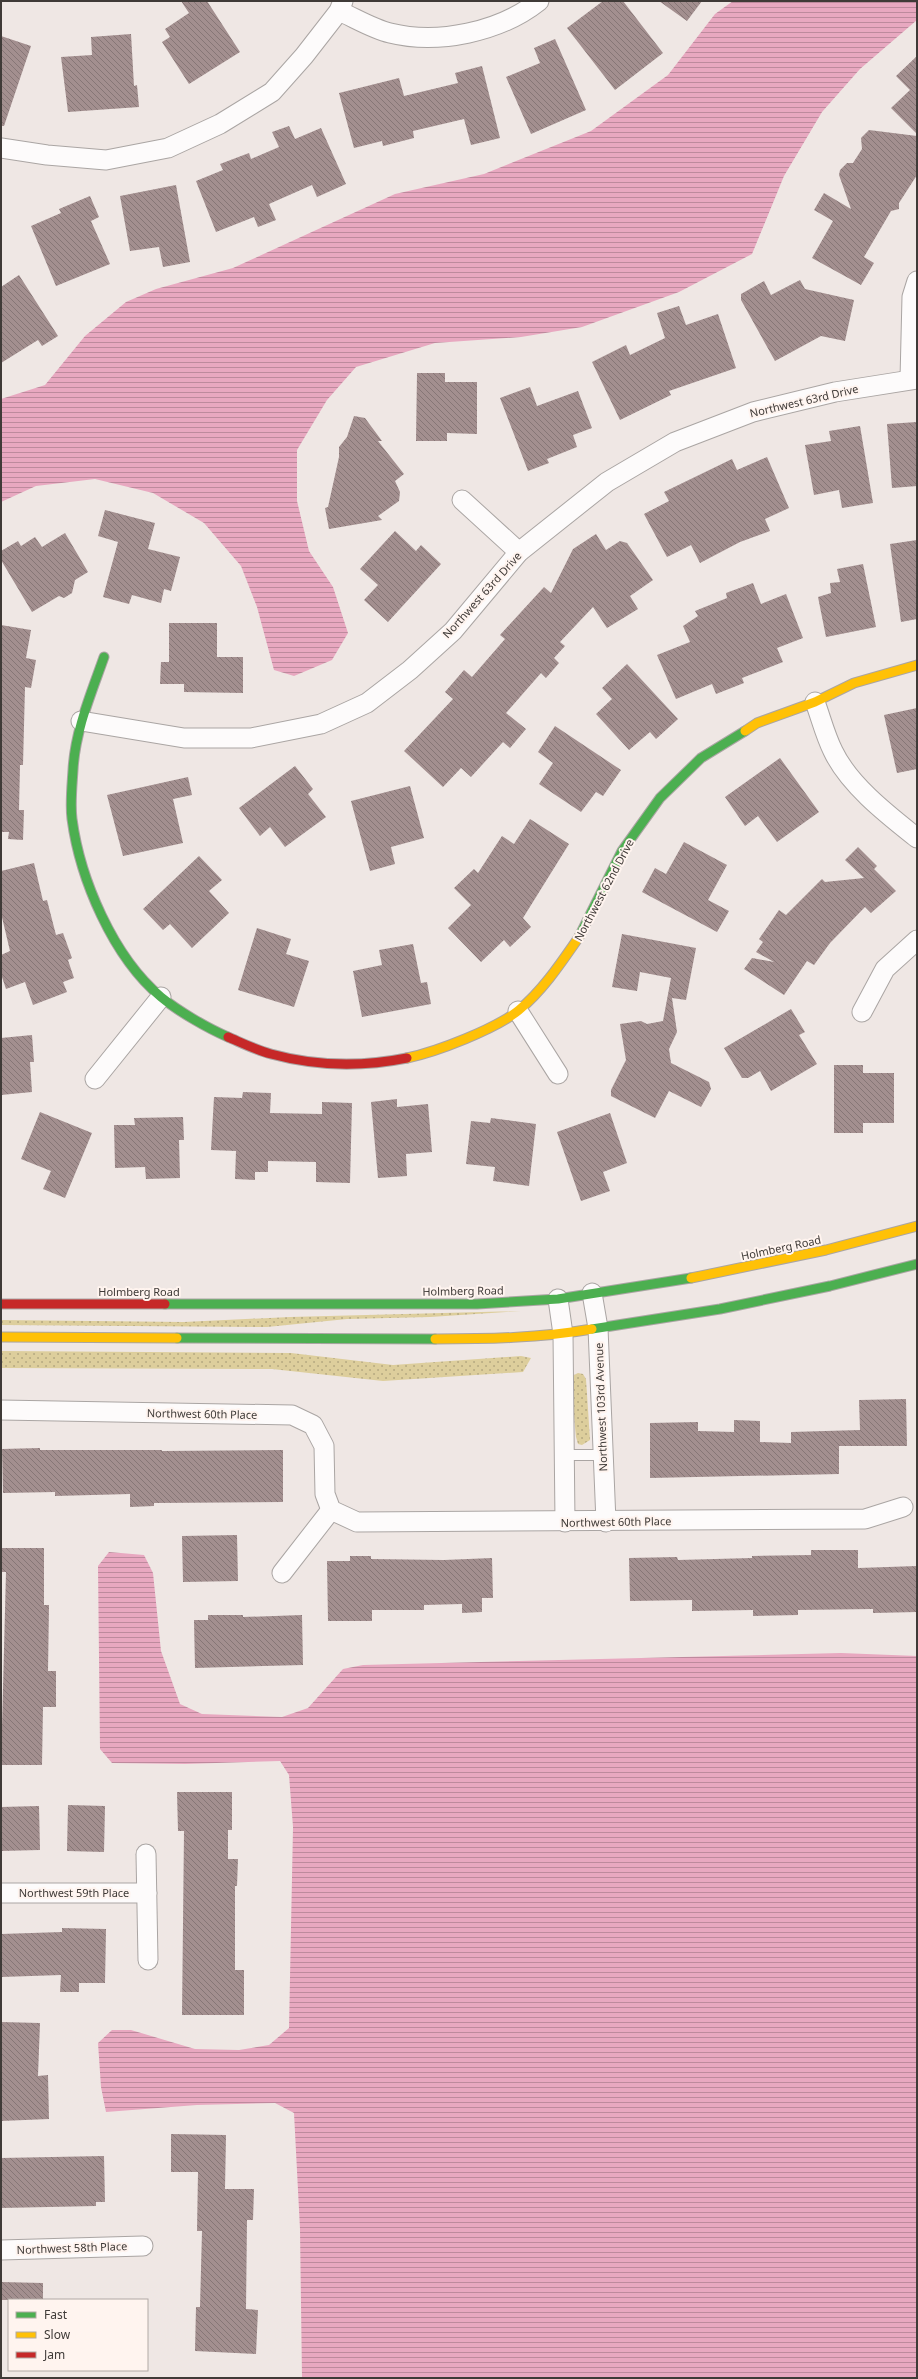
<svg xmlns="http://www.w3.org/2000/svg" width="918" height="2379" font-family="'Noto Sans',sans-serif">
<style>
.grass{fill:url(#grass-dots)}
.water{fill:url(#water-rules)}
.building{fill:url(#building-back-hatch)}
.lines{fill:none;stroke-linecap:round;stroke-linejoin:round}
.lane-casing{stroke:#aaa5a3;stroke-width:12}
.street-casing{stroke:#aaa5a3;stroke-width:21}
.fast-casing{stroke:#aaa5a3;stroke-width:11}
.slow-casing{stroke:#aaa5a3;stroke-width:11}
.jam-casing{stroke:#aaa5a3;stroke-width:11}
.lane{stroke:#fdfbfb;stroke-width:10}
.street{stroke:#fdfbfb;stroke-width:19}
.fast{stroke:#4caf50;stroke-width:9}
.slow{stroke:#ffc107;stroke-width:9}
.jam{stroke:#c62828;stroke-width:9}
.labels{text-anchor:middle;stroke-width:4;stroke-linejoin:round;paint-order:stroke}
.street-label{font-size:11px;fill:#3f3a37;stroke:#fff4ef}
</style>
<defs>
<pattern id="grass-dots" width="8" height="8" patternUnits="userSpaceOnUse"><rect width="8" height="8" fill="#ddce9c"/><path d="M2 2h.1M6 6h.1" fill="none" stroke="#b5a880" stroke-width="1.8" stroke-linecap="round"/></pattern>
<pattern id="water-rules" width="6" height="5" patternUnits="userSpaceOnUse"><rect width="6" height="5" fill="#e8a8c0"/><path d="M0 2.5h6" fill="none" stroke="#bd8a9d"/></pattern>
<pattern id="building-back-hatch" width="6" height="6" patternUnits="userSpaceOnUse"><rect width="6" height="6" fill="#a38f8f"/><path d="M-1 5l2 2M0 0l6 6M5-1l2 2" fill="none" stroke="#867676"/></pattern>
</defs>
<rect width="100%" height="100%" fill="#efe7e4"/>
<!-- grass -->
<g class="grass">
<path d="M521,1311L430,1317L347,1319L267,1327L1,1325V1320L184,1322L290,1317Z"/>
<path d="M1,1351L291,1353L393,1365L521,1356L531,1358L523,1372L383,1381L272,1369L1,1368Z"/>
<path d="M578,1373L583,1374L586,1379L590,1440L582,1445L578,1444L576,1437L570,1377Z"/>
</g>
<!-- water -->
<g class="water">
<path d="M733,1H917V20L860,69L822,112L784,176L752,254L679,292L582,327L521,337L435,343L356,367L327,400L297,450V501L309,551L333,587L348,633L332,660L294,676L274,670L257,607L241,566L204,523L153,493L95,479L36,486L1,502V399L45,385L85,336L126,302L156,289L233,268L395,194L484,174L591,131L668,75L715,14Z"/>
<path d="M109,1552L144,1555L153,1573L161,1651L180,1704L202,1714L282,1717L308,1708L343,1669L363,1665L841,1653L917,1656V2378H302L300,2229L294,2113L275,2103L197,2105L106,2112L101,2087L98,2043L112,2030H131L195,2049L239,2050L269,2045L289,2028L293,1827L289,1775L280,1761L185,1764L112,1763L100,1749L98,1566Z"/>
</g>
<!-- building -->
<g class="building">
<path d="M181,1H207L240,52L189,84L162,42L170,37L165,29L189,13Z"/>
<path d="M603,1H623L663,53L615,90L567,28Z"/>
<path d="M659,1H702L687,21Z"/>
<path d="M131,34L134,86L137,85L139,107L68,112L61,57L92,55L91,37Z"/>
<path d="M1,36L31,46L4,126H1Z"/>
<path d="M555,39L586,110L531,134L506,77L540,63L534,48Z"/>
<path d="M917,56V134L891,108L910,90L896,76Z"/>
<path d="M482,66L500,138L471,145L464,119L413,131L414,138L383,146L382,141L354,148L339,93L399,78L404,96L458,83L455,73Z"/>
<path d="M289,126L295,139L321,128L346,184L317,197L312,185L269,204L276,220L258,227L254,217L216,232L196,181L223,170L220,164L249,153L251,159L279,147L272,132Z"/>
<path d="M869,130L917,136V175L899,203V209L891,211L864,257L874,263L861,285L812,258L833,221L814,210L824,193L851,209L839,175L840,170L847,163H853L862,149L861,138Z"/>
<path d="M176,185L190,262L163,267L159,247L130,251L120,196Z"/>
<path d="M90,196L99,217L91,221L110,264L56,286L31,226L61,213L59,209Z"/>
<path d="M19,275L58,336L42,346L38,340L1,363V287Z"/>
<path d="M800,280L805,289L854,300L845,341L821,336L775,361L741,300V294L764,281L771,295Z"/>
<path d="M679,306L686,325L718,314L736,368L669,391L671,395L620,420L592,362L626,345L630,355L665,338L657,313Z"/>
<path d="M417,373H445V382H477V434L447,433V441H416Z"/>
<path d="M530,387L537,406L578,391L592,428L573,435L577,447L547,459L549,463L528,471L500,398Z"/>
<path d="M354,416L365,418L382,441H378L404,474L395,481L400,492L399,501L378,516L382,520L329,529L325,508L328,507L339,457V447L347,437Z"/>
<path d="M917,422V486L892,488L887,424Z"/>
<path d="M860,426L873,503L842,508L839,490L814,495L805,445L831,441L829,431Z"/>
<path d="M767,457L789,508L765,519L770,531L740,542L700,563L691,545L667,557L644,514L669,501L664,492L732,459L737,470Z"/>
<path d="M105,510L155,523L148,549L180,557L171,591L164,589L161,603L132,595L129,604L103,597L118,542L98,536Z"/>
<path d="M395,531L416,551L421,545L441,564L388,622L364,600L378,585L360,569Z"/>
<path d="M65,533L88,572L75,580L72,593L64,598L59,596L32,612L1,560V551L18,541L21,546L35,537L42,547Z"/>
<path d="M596,534L606,550L620,541L627,543L653,580L630,596L638,609L607,628L593,607L560,642L565,646L554,658L559,663L546,678L541,673L506,713L526,729L510,748L503,742L471,777L461,768L443,787L404,751L453,699L445,692L464,670L472,677L505,639L500,635L544,587L551,593L573,549Z"/>
<path d="M917,540V619L901,622L890,544Z"/>
<path d="M863,564L876,627L826,637L818,597L831,593L830,583L840,582L837,569Z"/>
<path d="M753,583L761,604L786,594L803,638L777,648L783,662L742,678L744,683L716,694L712,684L676,699L657,655L690,642L683,626L698,616L695,611L727,598L726,593Z"/>
<path d="M169,623H217V657H243V693L184,692V684H160L161,662H169Z"/>
<path d="M1,625L31,630L26,658L36,660L31,688L25,687L23,765H20L19,810H24L23,840L8,839L9,832H1Z"/>
<path d="M627,664L678,719L656,739L650,732L629,750L596,714L612,699L602,688Z"/>
<path d="M917,708V769L897,773L884,715Z"/>
<path d="M555,726L621,770L603,796L596,792L581,812L539,784L553,763L538,752Z"/>
<path d="M780,758L819,812L777,842L758,816L745,826L725,797Z"/>
<path d="M295,766L313,789L308,794L326,817L285,847L270,827L260,836L239,808Z"/>
<path d="M188,777L192,795L173,799L183,843L123,856L107,795Z"/>
<path d="M410,786L424,838L391,847L395,864L370,871L351,801Z"/>
<path d="M530,819L569,844L523,918L531,927L510,947L504,940L481,962L448,928L471,905L454,888L474,869L478,873L502,836L514,844Z"/>
<path d="M684,842L727,865L708,900L729,911L717,932L642,892L655,868L666,874Z"/>
<path d="M858,847L877,866L874,869L896,891L871,913L865,907L830,943L814,965L807,961L784,995L744,969L752,958L774,962L756,952L763,942L759,939L779,910L786,915L822,879L825,882L864,878L845,860Z"/>
<path d="M199,856L222,880L209,891L229,913L192,948L170,924L163,930L143,909Z"/>
<path d="M34,863L43,901L47,900L56,935L63,933L72,958L68,960L74,978L63,982L67,992L33,1005L25,982L6,989L1,974V955L10,951L1,913V871Z"/>
<path d="M257,928L291,939L286,954L309,961L294,1007L238,990Z"/>
<path d="M622,934L696,948L686,1000L672,998L677,1032L669,1049L671,1063L709,1082L711,1089L701,1107L669,1091L655,1118L611,1096V1090L626,1060L620,1024L641,1021L647,1024L663,1021L671,978L640,972L637,991L612,987Z"/>
<path d="M413,944L421,983L427,982L431,1004L362,1017L353,971L382,965L379,950Z"/>
<path d="M791,1009L805,1032L799,1035L817,1064L771,1091L760,1071L748,1078H742L724,1048Z"/>
<path d="M32,1035L34,1062H30L32,1092L1,1095V1038Z"/>
<path d="M834,1065H863V1073H894V1123H863V1133H834Z"/>
<path d="M243,1092L271,1093L270,1113L322,1114V1102L352,1103L350,1183L316,1182V1162L268,1161V1172H255V1180L235,1179L236,1151L211,1150L214,1097L242,1098Z"/>
<path d="M397,1099V1107L428,1104L432,1152L406,1154L407,1176L378,1178L371,1102Z"/>
<path d="M40,1112L92,1133L65,1198L43,1189L51,1171L21,1159Z"/>
<path d="M610,1113L627,1163L603,1172L610,1191L581,1201L557,1132Z"/>
<path d="M183,1117L184,1140H179L180,1178L146,1179L145,1167L115,1168L114,1125H135L134,1118Z"/>
<path d="M491,1118L536,1124L529,1186L493,1181L495,1167L466,1164L471,1121L490,1123Z"/>
<path d="M906,1399L907,1446H839V1474L650,1478V1423L698,1422V1431L734,1432V1420L760,1421V1442L791,1443V1432L860,1430L859,1400Z"/>
<path d="M40,1448V1450H162V1451L283,1450V1502L154,1503V1506L130,1507V1494L55,1496V1492L3,1493L2,1449Z"/>
<path d="M237,1535L238,1581L183,1582L182,1536Z"/>
<path d="M1,1548H44V1605H49L48,1671H56V1707H43L42,1765H1L6,1572H1Z"/>
<path d="M811,1550H858V1568L917,1566V1612L873,1613V1609L798,1610V1615L753,1616V1610L692,1611V1600L630,1601L629,1558L677,1557L678,1560L752,1558V1556L811,1555Z"/>
<path d="M350,1556H371V1559L444,1560L492,1558L493,1598H482V1612L462,1613V1604L424,1605V1610H372V1621H328L327,1561H350Z"/>
<path d="M208,1615H243V1617L302,1615L303,1665L195,1668L194,1620H208Z"/>
<path d="M177,1792H232V1830H228V1859H238L237,1886H235V1970H244V2015H182L184,1831H178Z"/>
<path d="M68,1805L105,1806L104,1852L67,1851Z"/>
<path d="M39,1806L40,1850L1,1851V1807Z"/>
<path d="M62,1928L106,1929L105,1983H79V1992H60L61,1975L1,1977V1934L62,1932Z"/>
<path d="M1,2022L40,2023L38,2076L48,2075L49,2119L1,2121Z"/>
<path d="M171,2134L226,2135L225,2189H254L253,2220H247L246,2309L258,2310L256,2354L195,2351L196,2307H200L202,2231H197L198,2172H171Z"/>
<path d="M104,2156L105,2202H96V2206L1,2208V2158Z"/>
<path d="M1,2282L43,2283V2300H1Z"/>
</g>
<g class="lines">
<defs>
<path id="lane" d="M564,1455H603"/>
<g id="street">
<path d="M339,11C355,18 373,29 390,33C438,45 500,32 539,1"/>
<path d="M1,148L47,155L106,160L168,148L220,124L272,92L304,56L339,11L343,1"/>
<path d="M910,379L912,297L917,281"/>
<path d="M462,500L519,552"/>
<path d="M815,702C821,718 825,735 833,751C849,785 888,815 917,838"/>
<path d="M81,721L184,738H251L321,724L367,703L410,670L453,631L519,552L607,482L675,442L753,412L835,392L917,379"/>
<path d="M518,1011L558,1074"/>
<path d="M862,1012L885,969L917,940"/>
<path d="M95,1079L161,997"/>
<path d="M592,1293L598,1328L606,1522"/>
<path d="M558,1299L563,1334L565,1522"/>
<path d="M1,1410L292,1415L313,1425L324,1446L325,1494L331,1510L357,1522L865,1519L903,1507"/>
<path d="M282,1573L331,1510"/>
<path d="M146,1854L148,1960"/>
<path d="M1,1893H147"/>
<path d="M1,2250L143,2246"/>
</g>
<g id="fast">
<path d="M104,657C91,694 75,731 73,770C72,786 70,804 72,819C80,879 113,957 161,997C178,1011 207,1028 228,1037"/>
<path d="M579,937L622,851L660,798L701,758L745,731"/>
<path d="M165,1304H477L558,1299L691,1278"/>
<path d="M592,1329L720,1309L830,1286L917,1264"/>
<path d="M177,1338L435,1339"/>
</g>
<g id="slow">
<path d="M745,731L757,723L815,702L854,683L917,665"/>
<path d="M407,1058C436,1052 496,1029 519,1010C543,990 561,963 579,937"/>
<path d="M691,1278L826,1250L917,1226"/>
<path d="M1,1337L177,1338"/>
<path d="M435,1339C487,1339 540,1338 592,1329"/>
</g>
<g id="jam">
<path d="M228,1037C242,1043 256,1050 271,1054C315,1066 362,1067 407,1058"/>
<path d="M1,1304H165"/>
</g>
</defs>
<!-- lane casing -->
<use href="#lane" class="lane-casing"/>
<!-- street casing -->
<use href="#street" class="street-casing"/>
<!-- fast casing -->
<use href="#fast" class="fast-casing"/>
<!-- slow casing -->
<use href="#slow" class="slow-casing"/>
<!-- jam casing -->
<use href="#jam" class="jam-casing"/>
<!-- lane -->
<use href="#lane" class="lane"/>
<!-- street -->
<use href="#street" class="street"/>
<!-- fast -->
<use href="#fast" class="fast"/>
<!-- slow -->
<use href="#slow" class="slow"/>
<!-- jam -->
<use href="#jam" class="jam"/>
</g>
<g class="labels">
<!-- street labels -->
<g class="street-label">
<text transform="translate(804 401) rotate(-13)" y="4">Northwest 63rd Drive</text>
<text transform="translate(482 595) rotate(-48)" y="4">Northwest 63rd Drive</text>
<text transform="translate(604 890) rotate(-62)" y="4">Northwest 62nd Drive</text>
<text transform="translate(781 1248) rotate(-12)" y="4">Holmberg Road</text>
<text transform="translate(463 1291) rotate(-1)" y="4">Holmberg Road</text>
<text x="139" y="1296">Holmberg Road</text>
<text transform="translate(601 1407) rotate(-92)" y="4">Northwest 103rd Avenue</text>
<text transform="translate(202 1414) rotate(1)" y="4">Northwest 60th Place</text>
<text transform="translate(616 1522) rotate(-1)" y="4">Northwest 60th Place</text>
<text x="74" y="1897">Northwest 59th Place</text>
<text transform="translate(72 2248) rotate(-2)" y="4">Northwest 58th Place</text>
</g>
</g>
<!-- border -->
<rect width="918" height="2379" fill="none" stroke="#3f3a37" stroke-width="4"/>
<!-- legend -->
<rect x="8" y="2299" width="140" height="72" fill="#fff4ef" stroke="#b2aaa5"/>
<rect x="16" y="2312" width="20" height="6" fill="#4caf50" stroke="#b2aaa5"/>
<text x="44" y="2319" font-size="12" fill="#3f3a37">Fast</text>
<rect x="16" y="2332" width="20" height="6" fill="#ffc107" stroke="#b2aaa5"/>
<text x="44" y="2339" font-size="12" fill="#3f3a37">Slow</text>
<rect x="16" y="2352" width="20" height="6" fill="#c62828" stroke="#b2aaa5"/>
<text x="44" y="2359" font-size="12" fill="#3f3a37">Jam</text>
</svg>
